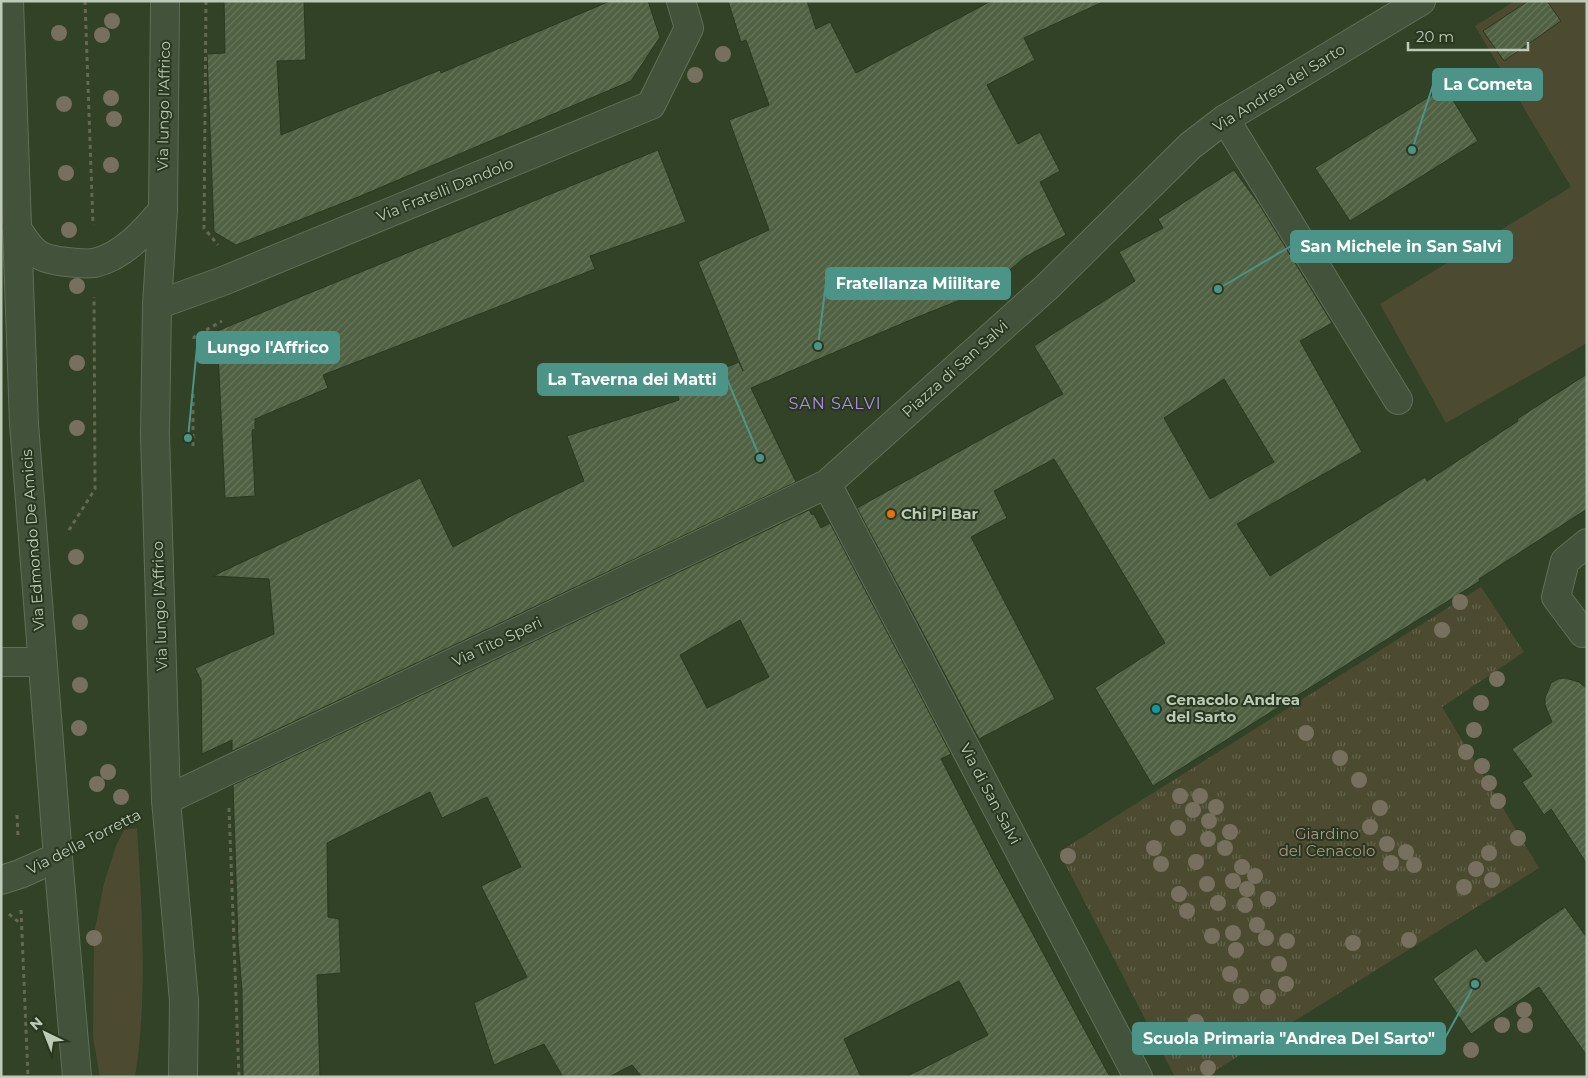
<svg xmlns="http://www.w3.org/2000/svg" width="1588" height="1078" font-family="Montserrat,sans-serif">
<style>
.grass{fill:#4c4b32}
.park{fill:url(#park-tufts)}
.building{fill:url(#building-hatch);stroke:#2a3921;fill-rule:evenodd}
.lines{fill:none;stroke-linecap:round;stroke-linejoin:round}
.minor-casing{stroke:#616f58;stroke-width:30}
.path{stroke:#64694f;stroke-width:3;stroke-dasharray:4 4;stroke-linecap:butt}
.minor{stroke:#43523a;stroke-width:28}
.tree{fill:#77705e}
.food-dot{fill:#e8710a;stroke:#28371f;stroke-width:2}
.culture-dot{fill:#0f9aa8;stroke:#28371f;stroke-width:2}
.labels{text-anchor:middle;stroke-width:4;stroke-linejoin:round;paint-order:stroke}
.street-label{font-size:15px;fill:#beccb7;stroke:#28371f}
.poi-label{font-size:15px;font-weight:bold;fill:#beccb7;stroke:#28371f;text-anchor:start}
.park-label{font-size:15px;fill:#b1958b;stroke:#28371f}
.neighbourhood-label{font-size:16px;letter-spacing:1px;fill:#b58de1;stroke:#28371f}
.leader{fill:none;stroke:#4c9488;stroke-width:2}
.callout-dot{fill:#4c9488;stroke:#28371f;stroke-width:2}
.callout{fill:#4c9488;stroke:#4c9488;stroke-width:2}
.callout-label{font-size:16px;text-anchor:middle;font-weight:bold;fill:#fff}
</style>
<defs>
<pattern id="park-tufts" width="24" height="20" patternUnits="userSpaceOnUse" patternTransform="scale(1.25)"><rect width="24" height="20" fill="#4c4b32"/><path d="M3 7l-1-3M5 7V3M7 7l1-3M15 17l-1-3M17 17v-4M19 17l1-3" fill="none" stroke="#64644d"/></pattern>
<pattern id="building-hatch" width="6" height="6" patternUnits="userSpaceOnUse" patternTransform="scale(1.25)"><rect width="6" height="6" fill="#4f6142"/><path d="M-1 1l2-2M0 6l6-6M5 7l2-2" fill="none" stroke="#67765b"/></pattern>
</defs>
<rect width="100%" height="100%" fill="#314226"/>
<!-- grass -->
<g class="grass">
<path d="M1515,1H1587V343L1446,423L1380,304L1571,187L1475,26Z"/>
<path d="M137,828C142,911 148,995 135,1077H100L93,1037L94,934L104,883L116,846L124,830Z"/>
</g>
<!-- park -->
<path class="park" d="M1481,587L1524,652L1442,707L1539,868L1205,1077H1175L1059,852Z"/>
<!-- building -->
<g class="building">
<path d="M224,1H304L306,60L277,61L281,135L440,70L441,73L610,1H648L660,37L631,81L358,197L236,245L214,232L207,54L225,53Z"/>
<path d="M728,1H807L816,29L830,22L856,73L991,1H1105L1024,38L1035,60L987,85L1018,144L1040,132L1060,171L1040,182L1066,235L1025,257L988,289L915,318L751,388L796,482L232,751V740L202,754L201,680L195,668L274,634L269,579L213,576L420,478L453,547L513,515L584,481L567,436L679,400L675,388L739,362L743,371L698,262L769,230L729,120L769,105L746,40L741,42Z"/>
<path d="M1528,1H1547L1561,21L1504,61L1483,31Z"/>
<path d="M1445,87L1478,141L1350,221L1315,168Z"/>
<path d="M658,150L686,222L590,256L595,269L323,375L328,388L255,419V429L252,430L255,496L225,498L217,331Z"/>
<path d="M1234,170L1259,204L1332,323L1300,341L1362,452L1237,524L1270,576L1425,477L1427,481L1518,421L1517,419L1587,374V509L1479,579L1480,581L1153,786L1095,688L1165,643L1054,459L994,491L1007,518L971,537L1055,699L979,739L857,508L1063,394L1034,346L1135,281L1119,252L1163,228L1158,219ZM1224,379L1274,462L1210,499L1164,418Z"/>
<path d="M809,510L812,515L814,514L821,528L830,523L951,754L941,759L994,862L1110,1077H906L988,1035L959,981L844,1039L861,1077H642L632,1065L609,1077H563L544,1044L494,1065L474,1003L527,977L481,886L521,867L487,797L442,818L430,792L327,843L328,917L339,919L341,973L317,975L320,1077H243L242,990L238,943L233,785ZM740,620L769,677L707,708L680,655Z"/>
<path d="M1565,678L1579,682L1587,689V864L1551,809L1544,815L1522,782L1532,776L1512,749L1552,722L1545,705V698L1551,683L1558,679Z"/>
<path d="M1565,907L1587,938V1056L1539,987L1471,1034L1433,979L1476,948L1486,962Z"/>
</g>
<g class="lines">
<defs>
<g id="minor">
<path d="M9,1L24,424L58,857L77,1077"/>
<path d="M165,1L163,210L157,305L155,435L166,800L184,1001L183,1077"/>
<path d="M1225,119L1398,400"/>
<path d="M16,227C22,236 27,245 35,252C43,259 56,261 67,262C75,263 85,264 94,263C123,257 145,231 163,210"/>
<path d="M157,305L223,281L651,105L689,28L681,1"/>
<path d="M827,484L1138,1077"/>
<path d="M1587,543L1565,561L1556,597L1583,633H1587"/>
<path d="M1,662H42"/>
<path d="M166,800L827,484L1048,286L1190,146L1225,119L1421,1"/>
<path d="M1,880L20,874L58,857"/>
</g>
</defs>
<!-- minor casing -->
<use href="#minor" class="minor-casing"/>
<!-- path -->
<g class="path">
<path d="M85,1L93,225"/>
<path d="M206,1L204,228L218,245"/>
<path d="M194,339V337L222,321"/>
<path d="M193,446V392"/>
<path d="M69,530L95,489L94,297"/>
<path d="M229,808L239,1077"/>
<path d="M17,815L18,836"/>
<path d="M91,839L132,818"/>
<path d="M21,910L28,1077"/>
<path d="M9,914L21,924"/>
</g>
<!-- minor -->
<use href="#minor" class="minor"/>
</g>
<!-- trees -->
<g class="tree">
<circle cx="112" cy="21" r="8"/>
<circle cx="59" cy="33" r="8"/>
<circle cx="102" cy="35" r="8"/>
<circle cx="723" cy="54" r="8"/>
<circle cx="695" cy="75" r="8"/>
<circle cx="111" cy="98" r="8"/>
<circle cx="64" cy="104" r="8"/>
<circle cx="114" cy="119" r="8"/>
<circle cx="111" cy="165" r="8"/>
<circle cx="66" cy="173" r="8"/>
<circle cx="69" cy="230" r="8"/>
<circle cx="77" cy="286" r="8"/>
<circle cx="77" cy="363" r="8"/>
<circle cx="77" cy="428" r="8"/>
<circle cx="76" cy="557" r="8"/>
<circle cx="1460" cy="602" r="8"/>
<circle cx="80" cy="622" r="8"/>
<circle cx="1442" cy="630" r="8"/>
<circle cx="1497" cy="679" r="8"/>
<circle cx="80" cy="685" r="8"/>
<circle cx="1481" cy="703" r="8"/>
<circle cx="79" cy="728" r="8"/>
<circle cx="1474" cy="730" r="8"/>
<circle cx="1306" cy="733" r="8"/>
<circle cx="1466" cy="752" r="8"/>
<circle cx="1340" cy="758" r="8"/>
<circle cx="1482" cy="766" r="8"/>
<circle cx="108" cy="772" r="8"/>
<circle cx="1359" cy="780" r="8"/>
<circle cx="1489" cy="783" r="8"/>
<circle cx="97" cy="784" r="8"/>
<circle cx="1180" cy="796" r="8"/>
<circle cx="1200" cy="796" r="8"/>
<circle cx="121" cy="797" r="8"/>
<circle cx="1498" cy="801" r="8"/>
<circle cx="1216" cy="807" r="8"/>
<circle cx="1380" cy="808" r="8"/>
<circle cx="1193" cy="810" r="8"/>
<circle cx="1209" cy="821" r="8"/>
<circle cx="1370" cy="827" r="8"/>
<circle cx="1178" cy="828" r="8"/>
<circle cx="1230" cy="832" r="8"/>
<circle cx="1518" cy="838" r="8"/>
<circle cx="1208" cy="839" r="8"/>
<circle cx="1387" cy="844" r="8"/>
<circle cx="1154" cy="848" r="8"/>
<circle cx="1225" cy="848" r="8"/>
<circle cx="1406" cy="852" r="8"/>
<circle cx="1489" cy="853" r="8"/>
<circle cx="1068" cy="856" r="8"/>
<circle cx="1196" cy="862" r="8"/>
<circle cx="1391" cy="863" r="8"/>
<circle cx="1161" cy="864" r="8"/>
<circle cx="1414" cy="865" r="8"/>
<circle cx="1242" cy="867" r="8"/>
<circle cx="1476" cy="869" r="8"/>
<circle cx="1255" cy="876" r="8"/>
<circle cx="1492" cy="880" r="8"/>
<circle cx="1233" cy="881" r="8"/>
<circle cx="1207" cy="884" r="8"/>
<circle cx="1464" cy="887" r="8"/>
<circle cx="1247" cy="889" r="8"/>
<circle cx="1179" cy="894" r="8"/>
<circle cx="1268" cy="899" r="8"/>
<circle cx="1218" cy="903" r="8"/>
<circle cx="1245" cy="905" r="8"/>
<circle cx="1187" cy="911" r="8"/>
<circle cx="1257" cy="925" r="8"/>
<circle cx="1233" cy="933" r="8"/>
<circle cx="1212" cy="936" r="8"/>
<circle cx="94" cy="938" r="8"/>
<circle cx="1266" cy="938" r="8"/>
<circle cx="1409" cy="940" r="8"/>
<circle cx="1287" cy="941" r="8"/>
<circle cx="1353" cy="943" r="8"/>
<circle cx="1236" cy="950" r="8"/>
<circle cx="1279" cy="964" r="8"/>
<circle cx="1230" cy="974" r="8"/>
<circle cx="1286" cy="984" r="8"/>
<circle cx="1241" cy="996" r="8"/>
<circle cx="1268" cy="997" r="8"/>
<circle cx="1524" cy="1010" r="8"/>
<circle cx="1196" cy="1022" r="8"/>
<circle cx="1502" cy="1025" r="8"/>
<circle cx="1525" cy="1025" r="8"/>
<circle cx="1438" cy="1042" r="8"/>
<circle cx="1160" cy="1047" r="8"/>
<circle cx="1471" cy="1050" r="8"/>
<circle cx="1208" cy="1068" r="8"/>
</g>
<!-- markers -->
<circle class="food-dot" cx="891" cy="514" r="5"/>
<circle class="culture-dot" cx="1156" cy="709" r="5"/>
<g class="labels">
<!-- street labels -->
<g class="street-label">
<text transform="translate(1279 88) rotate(-32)" y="5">Via Andrea del Sarto</text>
<text transform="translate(164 106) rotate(-89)" y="5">Via lungo l'Affrico</text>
<text transform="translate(445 190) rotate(-22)" y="5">Via Fratelli Dandolo</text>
<text transform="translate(955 369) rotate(-42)" y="5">Piazza di San Salvi</text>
<text transform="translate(33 540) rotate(-94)" y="5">Via Edmondo De Amicis</text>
<text transform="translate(160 606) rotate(-92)" y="5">Via lungo l'Affrico</text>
<text transform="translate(497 642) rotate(-25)" y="5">Via Tito Speri</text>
<text transform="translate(990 794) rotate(62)" y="5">Via di San Salvi</text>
<text transform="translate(84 842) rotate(-27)" y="5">Via della Torretta</text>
</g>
<!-- poi labels -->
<g class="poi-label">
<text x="901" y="519">Chi Pi Bar</text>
<text x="1166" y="705">Cenacolo Andrea<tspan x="1166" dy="17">del Sarto</tspan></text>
</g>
<!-- park labels -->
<g class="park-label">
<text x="1327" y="839">Giardino<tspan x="1327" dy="17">del Cenacolo</tspan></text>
</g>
<!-- neighbourhood labels -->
<g class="neighbourhood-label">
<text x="835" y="409">SAN SALVI</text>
</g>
</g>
<!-- callouts -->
<path class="leader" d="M1412 150L1433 85M1218 289L1291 246M818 346L826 283M188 438L197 347M760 458L727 379M1475 984L1445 1038"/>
<g class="callout-dot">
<circle cx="1412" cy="150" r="5"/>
<circle cx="1218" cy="289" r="5"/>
<circle cx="818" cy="346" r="5"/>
<circle cx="188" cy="438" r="5"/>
<circle cx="760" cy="458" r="5"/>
<circle cx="1475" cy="984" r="5"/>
</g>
<g class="callout">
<rect x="1433" y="69" width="109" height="31" rx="5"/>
<rect x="1291" y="231" width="221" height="31" rx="5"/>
<rect x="826" y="268" width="184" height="31" rx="5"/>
<rect x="197" y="332" width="142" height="31" rx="5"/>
<rect x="538" y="364" width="189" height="31" rx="5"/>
<rect x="1133" y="1023" width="312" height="31" rx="5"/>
</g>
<g class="callout-label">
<text x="1488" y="90">La Cometa</text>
<text x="1401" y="252">San Michele in San Salvi</text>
<text x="918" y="289">Fratellanza Miilitare</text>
<text x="268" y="353">Lungo l'Affrico</text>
<text x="632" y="385">La Taverna dei Matti</text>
<text x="1289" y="1044">Scuola Primaria "Andrea Del Sarto"</text>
</g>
<!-- border -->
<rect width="1588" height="1078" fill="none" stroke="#beccb7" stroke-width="5"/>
<!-- north arrow -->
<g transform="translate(45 1033) rotate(317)" stroke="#28371f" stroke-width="4" paint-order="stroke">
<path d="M0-4L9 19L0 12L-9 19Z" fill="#beccb7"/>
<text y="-8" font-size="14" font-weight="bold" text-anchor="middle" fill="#beccb7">N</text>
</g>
<!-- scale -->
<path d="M1408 42v8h120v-8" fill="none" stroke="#beccb7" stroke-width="2.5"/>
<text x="1416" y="42" font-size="15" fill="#beccb7" stroke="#28371f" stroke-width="4" paint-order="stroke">20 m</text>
</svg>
